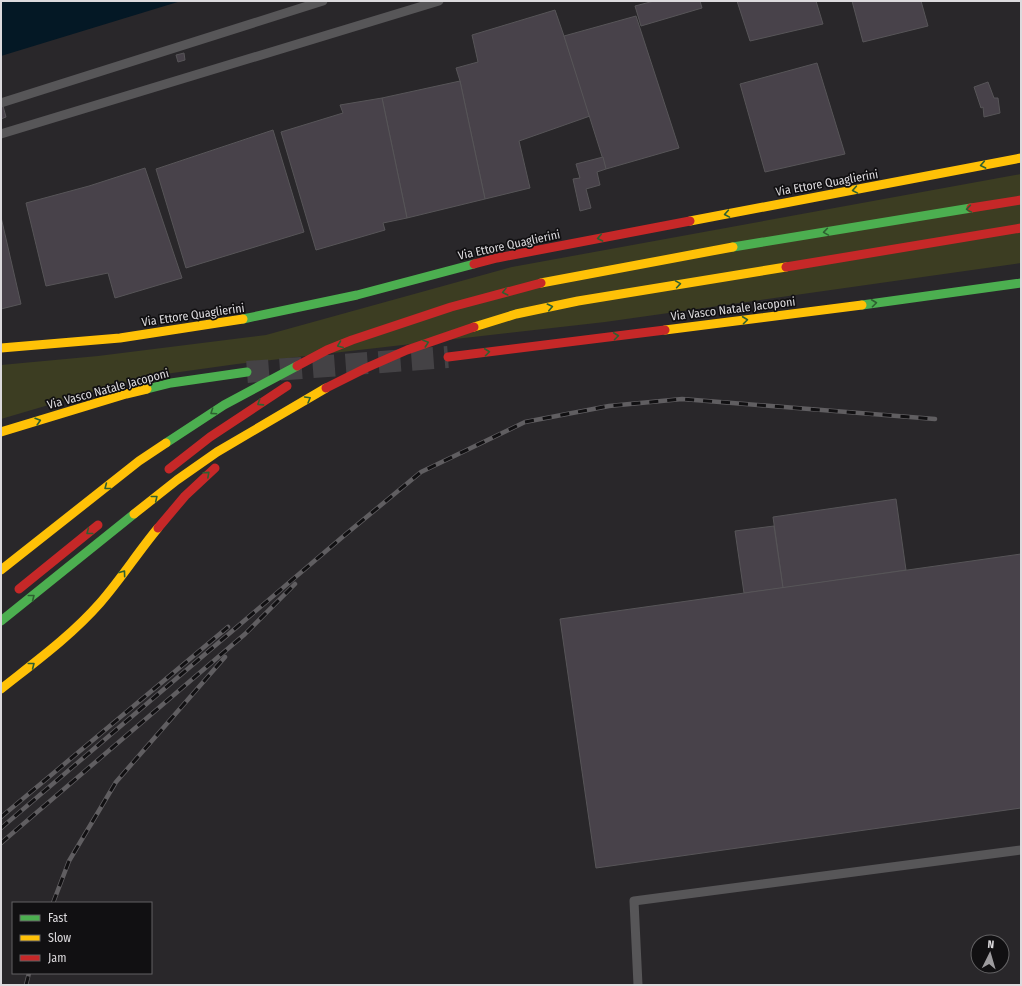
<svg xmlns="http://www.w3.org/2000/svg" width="1022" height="986" font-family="'Fira Sans Condensed',sans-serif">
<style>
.green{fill:#3c3d22}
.water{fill:#041825}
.building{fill:#48424a;stroke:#575558}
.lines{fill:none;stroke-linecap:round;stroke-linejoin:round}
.secondary-tunnel{stroke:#444245;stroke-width:22;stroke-dasharray:22 11;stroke-linecap:butt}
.lane{stroke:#575658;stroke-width:9}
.fast{stroke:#4caf50;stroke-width:9}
.slow{stroke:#ffc107;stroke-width:9}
.jam{stroke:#c62828;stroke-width:9}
.rail-casing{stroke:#605e61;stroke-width:4.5}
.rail{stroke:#111012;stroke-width:3;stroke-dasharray:9;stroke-linecap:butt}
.oneway{stroke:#2e6031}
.labels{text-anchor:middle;stroke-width:3.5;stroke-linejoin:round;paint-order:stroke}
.street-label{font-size:12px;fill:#dcdadd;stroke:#111012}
</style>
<rect width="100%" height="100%" fill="#29272a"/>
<!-- green -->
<path class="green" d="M1021,174V263L605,322L237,364L151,376L103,389L1,419V365L98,356L266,335L512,267Z"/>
<!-- water -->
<path class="water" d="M1,1H181L1,56Z"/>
<!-- building -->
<g class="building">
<path d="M654,1H700L702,8L641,26L635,6Z"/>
<path d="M737,1H816L823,24L750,41Z"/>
<path d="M852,1H921L928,26L863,42Z"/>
<path d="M555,10L564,36L590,116L519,141L530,188L485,199L460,81L456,68L478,62L472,35Z"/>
<path d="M636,16L679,148L606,169L564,36Z"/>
<path d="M184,53L185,60L178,62L176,55Z"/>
<path d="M817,63L845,154L765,172L740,84Z"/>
<path d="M460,81L485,199L407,218L382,98Z"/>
<path d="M988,82L994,98H998L1000,113L984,117L983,107L981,108L974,87Z"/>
<path d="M382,98L407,218L383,223L385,230L316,250L281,132L343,113L340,105Z"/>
<path d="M1,106H3L6,117L1,119Z"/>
<path d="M273,130L304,232L186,268L156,169Z"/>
<path d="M603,157L606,169L597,172L600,185L586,189L591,208L580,211L573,179L580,178L576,164Z"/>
<path d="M145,168L182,278L115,298L108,273L46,286L26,203L89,186Z"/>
<path d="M1,217L21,304L1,309Z"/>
<path d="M896,499L906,570L783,588L773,517Z"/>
<path d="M774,526L783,588L744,593L735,531Z"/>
<path d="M1021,554V808L596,868L560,619Z"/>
</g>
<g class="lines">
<!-- secondary-tunnel -->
<path class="secondary-tunnel" d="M247,372L448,357"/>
<!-- lane -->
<g class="lane">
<path d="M1,103L323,1"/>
<path d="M1,134L439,1"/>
<path d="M638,985L634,901L1021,850"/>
</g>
<!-- fast -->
<g class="fast">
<path d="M733,247L971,208"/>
<path d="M862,305L1021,283"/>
<path d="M243,319L357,295L474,264"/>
<path d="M147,389L171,383L247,372"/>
<path d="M166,443L224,405L297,366"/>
<path d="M1,621L134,514"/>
</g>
<!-- slow -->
<g class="slow">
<path d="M690,221L1021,158"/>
<path d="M541,283L733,247"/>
<path d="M474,327L516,314L578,301L786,267"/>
<path d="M665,330L862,305"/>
<path d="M1,348L120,338L243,319"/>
<path d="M1,432L126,394L147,389"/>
<path d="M134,514L177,480L217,452L326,388"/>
<path d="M1,570L139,461L166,443"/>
<path d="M1,689C35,662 71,636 100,603C121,579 138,552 158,528"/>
</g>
<!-- jam -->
<g class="jam">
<path d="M971,208L1021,200"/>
<path d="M474,264L497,258L690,221"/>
<path d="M786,267L1021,228"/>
<path d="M448,357L665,330"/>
<path d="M297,366L327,350L352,340L451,307L541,283"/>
<path d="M326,388L366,368L407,350L474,327"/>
<path d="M169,469L210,437L287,386"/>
<path d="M158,528L185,496L215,468"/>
<path d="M19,589L98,525"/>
</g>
<defs>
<g id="rail">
<path d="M1,817L228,627"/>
<path d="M1,828L346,534L421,472L525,422L609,406L682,399L935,419"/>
<path d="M1,843L245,634L295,584"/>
<path d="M53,903L69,861L116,782L225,657"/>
<path d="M26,985L29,973"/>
</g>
</defs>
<!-- rail casing -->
<use href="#rail" class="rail-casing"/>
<!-- rail -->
<use href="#rail" class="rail"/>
</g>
<!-- one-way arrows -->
<defs><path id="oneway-chevron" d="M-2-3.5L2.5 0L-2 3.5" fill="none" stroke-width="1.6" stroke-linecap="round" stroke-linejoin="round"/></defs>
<g class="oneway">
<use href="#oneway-chevron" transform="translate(983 165) rotate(169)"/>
<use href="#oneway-chevron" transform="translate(855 190) rotate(170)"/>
<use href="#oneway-chevron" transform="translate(969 209) rotate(171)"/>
<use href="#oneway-chevron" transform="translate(727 214) rotate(170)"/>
<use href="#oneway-chevron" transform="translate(826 232) rotate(171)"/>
<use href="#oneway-chevron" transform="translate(600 238) rotate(169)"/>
<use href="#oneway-chevron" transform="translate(678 284) rotate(-9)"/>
<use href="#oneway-chevron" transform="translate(505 292) rotate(166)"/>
<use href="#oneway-chevron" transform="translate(874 303) rotate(-7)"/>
<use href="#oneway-chevron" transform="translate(550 307) rotate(-13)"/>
<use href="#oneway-chevron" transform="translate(745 320) rotate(-7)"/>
<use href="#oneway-chevron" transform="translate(616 336) rotate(-7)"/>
<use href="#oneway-chevron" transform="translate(426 343) rotate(-19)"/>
<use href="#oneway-chevron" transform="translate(340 345) rotate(158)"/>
<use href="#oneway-chevron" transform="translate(487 352) rotate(-7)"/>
<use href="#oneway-chevron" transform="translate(308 399) rotate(-30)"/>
<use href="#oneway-chevron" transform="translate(260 403) rotate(147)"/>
<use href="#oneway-chevron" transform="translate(213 412) rotate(146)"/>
<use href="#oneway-chevron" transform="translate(38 421) rotate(-17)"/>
<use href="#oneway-chevron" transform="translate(207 474) rotate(-42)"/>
<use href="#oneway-chevron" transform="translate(107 487) rotate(142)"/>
<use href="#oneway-chevron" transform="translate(155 498) rotate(-39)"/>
<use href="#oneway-chevron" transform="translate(89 532) rotate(142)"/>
<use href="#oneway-chevron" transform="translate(123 573) rotate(-54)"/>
<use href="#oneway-chevron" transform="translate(32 597) rotate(-38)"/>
<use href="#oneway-chevron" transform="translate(32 665) rotate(-38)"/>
</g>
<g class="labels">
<!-- street labels -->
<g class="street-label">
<text transform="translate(827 183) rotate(-10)" y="4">Via Ettore Quaglierini</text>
<text transform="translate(509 245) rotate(-12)" y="4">Via Ettore Quaglierini</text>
<text transform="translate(733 309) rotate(-7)" y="4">Via Vasco Natale Jacoponi</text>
<text transform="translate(193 315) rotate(-8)" y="4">Via Ettore Quaglierini</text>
<text transform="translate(108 389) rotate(-15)" y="4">Via Vasco Natale Jacoponi</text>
</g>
</g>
<!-- border -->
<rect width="1022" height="986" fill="none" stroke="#dcdadd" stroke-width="4"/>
<!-- legend -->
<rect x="12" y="902" width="140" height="72" fill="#111012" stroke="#626163"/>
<rect x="20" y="915" width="20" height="6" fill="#4caf50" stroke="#626163"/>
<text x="48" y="922" font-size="12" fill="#dcdadd">Fast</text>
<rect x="20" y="935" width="20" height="6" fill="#ffc107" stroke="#626163"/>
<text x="48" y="942" font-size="12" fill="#dcdadd">Slow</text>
<rect x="20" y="955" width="20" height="6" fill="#c62828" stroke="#626163"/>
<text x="48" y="962" font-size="12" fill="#dcdadd">Jam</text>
<!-- north arrow -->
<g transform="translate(990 954) rotate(5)"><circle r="19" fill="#111012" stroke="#626163"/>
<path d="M0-3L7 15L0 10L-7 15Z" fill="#9d9b9e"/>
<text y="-6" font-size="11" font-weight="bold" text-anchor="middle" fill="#dcdadd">N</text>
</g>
</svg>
